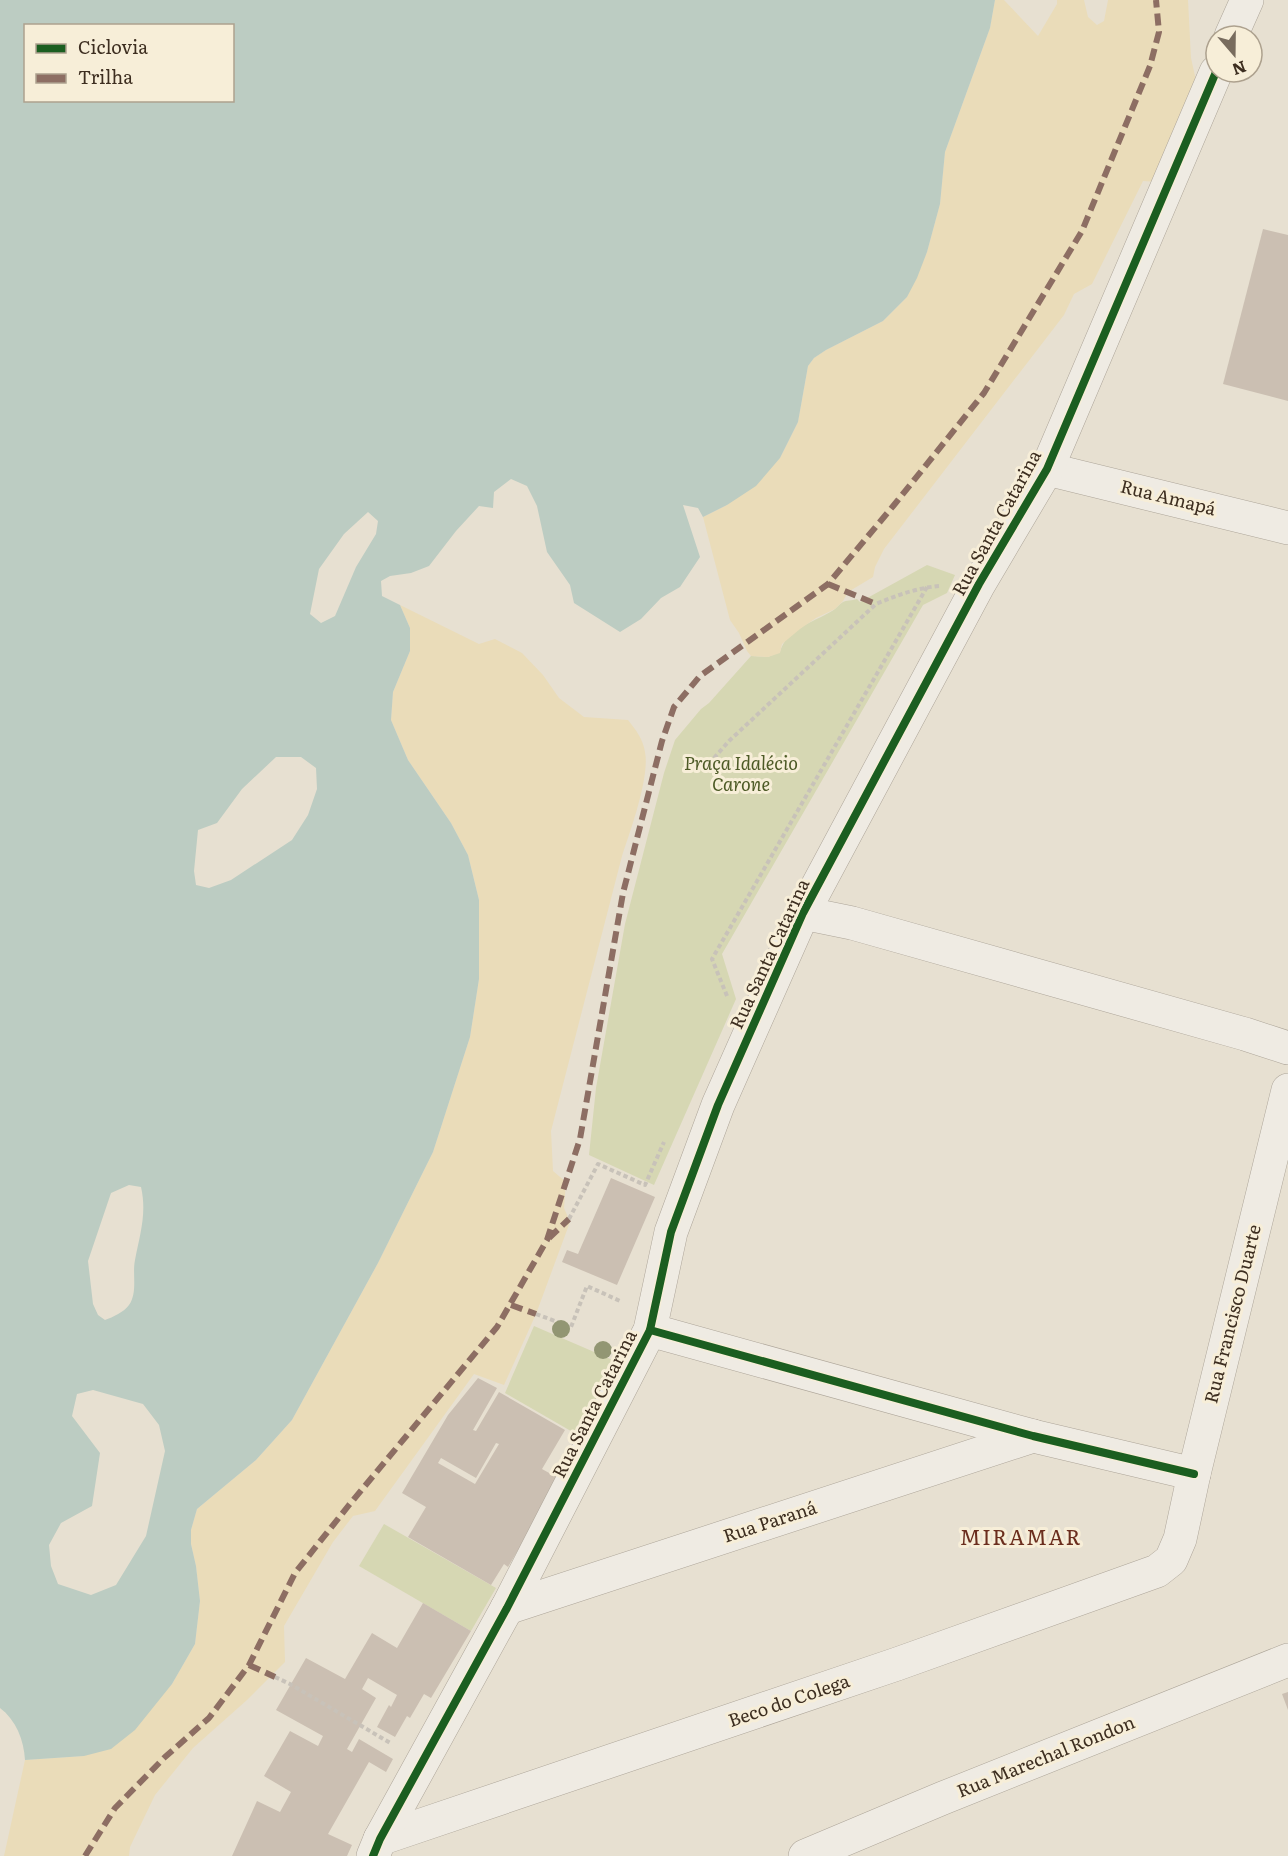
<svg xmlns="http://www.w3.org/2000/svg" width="1288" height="1856" font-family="Literata,serif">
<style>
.green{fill:#d6d7b3}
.sand{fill:#eadcb9}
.water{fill:#bcccc2;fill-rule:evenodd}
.building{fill:#cbbfb2;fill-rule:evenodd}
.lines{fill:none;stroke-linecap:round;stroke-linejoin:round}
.minor-casing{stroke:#ada599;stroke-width:34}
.path{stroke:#c8c2b9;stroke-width:4;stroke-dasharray:4.5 3;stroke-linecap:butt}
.minor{stroke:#efebe3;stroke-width:33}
.quiet{stroke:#8d6e63;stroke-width:6;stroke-dasharray:12 6;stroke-linecap:butt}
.cycleway-casing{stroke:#f7eed8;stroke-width:11}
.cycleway{stroke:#1b5e20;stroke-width:8}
.tree{fill:#929673}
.labels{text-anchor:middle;stroke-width:6;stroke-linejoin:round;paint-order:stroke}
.street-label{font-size:18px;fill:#3d2e20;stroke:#f7eed8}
.park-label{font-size:18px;font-style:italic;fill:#4d5a26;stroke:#f7eed8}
.quarter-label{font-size:21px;letter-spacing:1.5px;fill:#6b2e1e;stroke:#f7eed8}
</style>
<rect width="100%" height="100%" fill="#e7e0d1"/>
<!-- green -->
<g class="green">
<path d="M927,565L955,575L947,593L923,605L722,954L736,999L654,1185L589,1155L596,1088L625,924L664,773L675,740L701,709L709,703L751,656L768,657L780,652C786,629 814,622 832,611C836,609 839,604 843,602C846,600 852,601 857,599L860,602Z"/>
<path d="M534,1326L615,1361L583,1438L505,1393Z"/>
<path d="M384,1524L496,1588L471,1631L359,1566Z"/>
</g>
<!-- sand -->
<g class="sand">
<path d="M995,0H1004L1038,36L1057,4V0H1084L1088,17L1097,25L1104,21L1108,0H1188L1191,58L1199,94L1158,182L1143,181L1092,284L1074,294L1064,315L884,549L875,567L873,577L848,592L843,601L835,609L816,618L800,629L782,644L780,653L768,657L751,656L747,651L739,633L730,620L703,517L727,505L780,458L798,422L808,366L814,358L826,350L883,321L907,297L927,252L940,204L945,152L990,28Z"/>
<path d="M400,605L479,644L495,639L522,653L543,675L559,698L584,717L628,720C636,730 643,739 645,752C650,777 630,832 622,856L551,1131L553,1171L566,1182L564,1208L570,1222L536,1314L504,1385L474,1374L375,1511L353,1516L333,1542L284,1626L285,1662L247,1700L193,1748L155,1795L130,1847L129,1856H4L25,1760L84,1756L172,1684L195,1644L200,1601L196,1566L191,1544V1530L197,1509L256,1460L292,1420L378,1263L433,1152L470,1037L479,979V900L468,855L451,823L408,760L391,720L393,692L410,651V628Z"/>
</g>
<!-- water -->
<path class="water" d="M0,0H995L990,28L945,152L940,204L927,252L917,278L907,297L883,321L826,350L814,358L808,366L798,422L780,458L756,486L727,505L703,517L698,508L683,505L700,557L680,587L661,598L641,619L620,632L574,603L570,585L547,552L537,506L527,486L511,479L494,492L493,508L479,506L456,531L429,566L411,573L390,576L381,581L382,596L400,605L410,628V651L393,692L391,720L408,760L451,823L468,855L479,900V979L470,1037L433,1152L378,1263L292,1420L256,1460L197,1509L191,1530V1544L196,1566L200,1601L195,1644L172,1684L135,1730L111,1749L84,1756L25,1760C24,1740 16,1720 0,1708ZM26,26H232V100H26ZM368,512L378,521L376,534L356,567L335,616L321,623L310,614L319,569L344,534ZM301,757L316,768L317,789L308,815L292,840L231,880L209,888L196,885L194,871L198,830L217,823L242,789L276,757ZM129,1185L141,1187C147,1213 140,1234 135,1260C132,1274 138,1292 129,1305C124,1312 113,1317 105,1320L98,1315L93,1304L88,1261L111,1193ZM93,1390L143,1404L159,1425L165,1451L146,1536L116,1585L91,1595L58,1584L51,1566L49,1545L61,1523L92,1506L100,1453L72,1416L77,1394Z"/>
<!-- building -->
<g class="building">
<path d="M1263,229L1288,235V401L1223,384Z"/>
<path d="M611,1178L655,1197L617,1285L562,1262L567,1250L578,1254Z"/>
<path d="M478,1378L497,1388L473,1430L476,1431L499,1392L565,1430L542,1469L560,1479L508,1567L504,1564L491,1585L408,1537L426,1507L402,1493L448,1415ZM496,1443L499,1444L475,1484L438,1463L441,1458L476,1478Z"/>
<path d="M423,1603L471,1631L431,1698L424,1694L410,1718L407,1716L395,1737L377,1727L389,1705L391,1707L397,1695L368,1678L362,1689L376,1698L347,1749L352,1752L359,1739L393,1759L386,1772L369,1762L328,1834L352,1845L347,1856H232L257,1801L280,1812L291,1792L264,1776L290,1731L318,1746L323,1736L276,1710L306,1658L345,1679L372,1633L397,1648Z"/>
<path d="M1288,1692V1710L1282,1694Z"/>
</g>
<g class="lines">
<defs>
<g id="minor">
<path d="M1231,36L1247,0"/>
<path d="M1047,469L1288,528"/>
<path d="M803,913L852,923L1245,1034L1288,1048"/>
<path d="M650,1330L1033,1436L1194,1474"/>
<path d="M507,1608L1033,1436"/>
<path d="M380,1839L897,1664L1157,1571L1171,1560L1180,1539L1194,1474L1288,1090"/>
<path d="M373,1856L380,1839L507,1608L650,1330L671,1232L718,1105L803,913L979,584L1047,469L1216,72"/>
<path d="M805,1856L943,1798L1288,1660"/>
</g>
</defs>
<!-- minor casing -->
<use href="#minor" class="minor-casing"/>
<!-- path -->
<g class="path">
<path d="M714,758L729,741L876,604C897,595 917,588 939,586"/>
<path d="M727,996L712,959L927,587"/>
<path d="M569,1219L598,1164L645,1185L664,1142"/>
<path d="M536,1314L571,1327L587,1286L620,1301"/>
<path d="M275,1677L290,1684L392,1744"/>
</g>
<!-- minor -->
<use href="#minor" class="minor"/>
<!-- quiet -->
<g class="quiet">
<path d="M828,584L876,604"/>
<path d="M549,1238L569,1219"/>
<path d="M511,1305L536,1314"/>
<path d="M249,1665L275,1677"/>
<path d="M85,1856L115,1808L165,1757L209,1718L249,1665L295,1573L349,1505L497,1327L547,1240L580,1139L623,893L662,741L674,707L700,676L828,584L894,505L984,393L1082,231L1150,66L1159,32L1156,0"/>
</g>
<defs>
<g id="cycleway">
<path d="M650,1330L1033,1436L1194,1474"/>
<path d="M373,1856L380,1839L507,1608L650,1330L671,1232L718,1105L803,913L979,584L1047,469L1216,72"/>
</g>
</defs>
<!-- cycleway casing -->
<use href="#cycleway" class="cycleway-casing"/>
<!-- cycleway -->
<use href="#cycleway" class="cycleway"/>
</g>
<!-- trees -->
<g class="tree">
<circle cx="561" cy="1329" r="9"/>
<circle cx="603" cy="1350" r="9"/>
</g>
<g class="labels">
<!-- street labels -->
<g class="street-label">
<text transform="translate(1168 498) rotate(14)" y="6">Rua Amapá</text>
<text transform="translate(997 523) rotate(-61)" y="6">Rua Santa Catarina</text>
<text transform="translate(770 954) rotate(-65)" y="6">Rua Santa Catarina</text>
<text transform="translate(1233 1314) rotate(-76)" y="6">Rua Francisco Duarte</text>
<text transform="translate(595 1404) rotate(-63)" y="6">Rua Santa Catarina</text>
<text transform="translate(770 1522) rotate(-18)" y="6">Rua Paraná</text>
<text transform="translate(789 1701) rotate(-19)" y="6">Beco do Colega</text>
<text transform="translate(1046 1757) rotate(-22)" y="6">Rua Marechal Rondon</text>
</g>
<!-- park labels -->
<g class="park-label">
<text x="741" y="770">Praça Idalécio<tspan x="741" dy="21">Carone</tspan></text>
</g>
<!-- quarter labels -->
<g class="quarter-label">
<text x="1021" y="1545">MIRAMAR</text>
</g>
</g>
<!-- legend -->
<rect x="24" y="24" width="210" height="78" fill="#f7eed8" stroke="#ada18e" stroke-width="1.5"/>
<rect x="36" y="44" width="30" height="9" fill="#1b5e20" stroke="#ada18e" stroke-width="1.5"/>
<text x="78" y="54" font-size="18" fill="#3d2e20">Ciclovia</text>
<rect x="36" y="74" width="30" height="9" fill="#8d6e63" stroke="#ada18e" stroke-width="1.5"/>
<text x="78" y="84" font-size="18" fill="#3d2e20">Trilha</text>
<!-- north arrow -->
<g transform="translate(1234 54) rotate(160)"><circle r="28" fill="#f7eed8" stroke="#ada18e" stroke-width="1.5"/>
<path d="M0-4.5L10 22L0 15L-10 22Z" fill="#786c5e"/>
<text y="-9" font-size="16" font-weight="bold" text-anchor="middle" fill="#3d2e20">N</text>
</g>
</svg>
